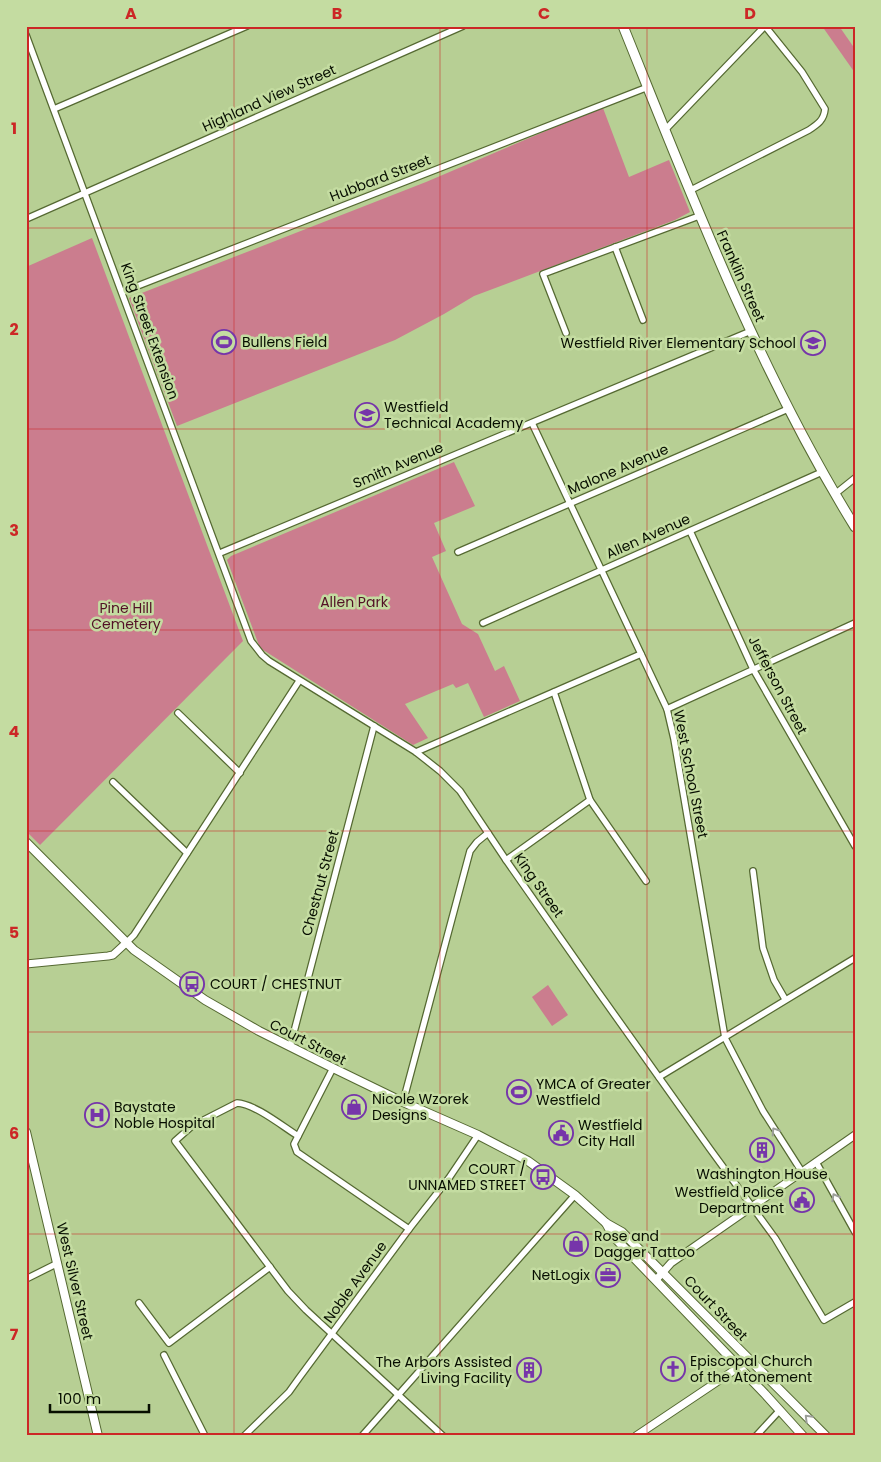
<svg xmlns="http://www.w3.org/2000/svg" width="881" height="1462" font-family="Poppins,sans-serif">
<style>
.green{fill:#cb7d8e}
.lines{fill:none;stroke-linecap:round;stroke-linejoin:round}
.minor-casing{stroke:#556932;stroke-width:8}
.tertiary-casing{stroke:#556932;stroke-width:9}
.secondary-casing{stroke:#556932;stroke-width:10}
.primary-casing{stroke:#556932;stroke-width:11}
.minor{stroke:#fff;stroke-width:5.5}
.tertiary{stroke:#fff;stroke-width:7}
.secondary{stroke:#fff;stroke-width:8}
.primary{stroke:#fff;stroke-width:9}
.oneway{stroke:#9c9f99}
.grid{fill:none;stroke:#cc2726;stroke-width:1;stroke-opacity:0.55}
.labels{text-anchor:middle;stroke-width:5;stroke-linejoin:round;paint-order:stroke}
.street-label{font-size:14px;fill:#070e00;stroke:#c4dca1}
.poi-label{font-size:14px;fill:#070e00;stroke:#c4dca1;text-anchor:start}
.park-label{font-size:14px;fill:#531126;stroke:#c4dca1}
.neatline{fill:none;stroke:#cc2726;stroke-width:2}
.grid-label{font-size:16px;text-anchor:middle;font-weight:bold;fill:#cc2726}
</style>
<rect width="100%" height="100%" fill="#b7cf94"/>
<!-- green -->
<g class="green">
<path d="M822,26H839L855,49V73Z"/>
<path d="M603,108L629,177L669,160L690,212L675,220L474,296L444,314L395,340L177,426L129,298L426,182L567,122Z"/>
<path d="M92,238L243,641L40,845L26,831V267Z"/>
<path d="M454,462L475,506L434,523L446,551L432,557L462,624L478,634L495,671L504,666L520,701L484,717L468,683L456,688L453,684L405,704L428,738L413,745L260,648L227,560L231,556Z"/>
<path d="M548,985L568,1015L552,1026L532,997Z"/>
</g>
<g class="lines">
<defs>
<g id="minor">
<path d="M26,35L251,641L262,655L269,661L416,752L440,771L460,791L506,860L599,993L710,1149L775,1238L824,1320L855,1302"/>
<path d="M54,109L247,26"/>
<path d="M665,130L765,26"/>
<path d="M689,191L809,130C818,124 824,120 825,109L802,72L765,26"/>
<path d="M26,219L463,26"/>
<path d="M615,247L643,320"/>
<path d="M122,292L648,87"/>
<path d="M566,333L543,274L699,216"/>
<path d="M532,423L667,709L674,739L725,1038L763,1111L802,1172"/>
<path d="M835,494L855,478"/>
<path d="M690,531L753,669L855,846"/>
<path d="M458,552L788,409"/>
<path d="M220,553L751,331"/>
<path d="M483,623L822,472"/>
<path d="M554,692L590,800L646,881"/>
<path d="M667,709L855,623"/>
<path d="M178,713L240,773"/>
<path d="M416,752L641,654"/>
<path d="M113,782L187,853"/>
<path d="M506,860L590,800"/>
<path d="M753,871L763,948L774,980L785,999"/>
<path d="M126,943L134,935L299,681"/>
<path d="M290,1047L374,726"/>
<path d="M333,1068L294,1144L297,1152L409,1229"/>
<path d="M659,1077L855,958"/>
<path d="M403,1102L470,851L477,842L488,833"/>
<path d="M298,1136C282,1126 255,1104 237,1103L192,1126L175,1141L288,1291L306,1310L443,1436"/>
<path d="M816,1162L855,1232"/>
<path d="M26,1279L58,1263"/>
<path d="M139,1303L169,1343L270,1267"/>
<path d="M164,1355L205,1436"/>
<path d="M244,1436L289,1392L299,1378L409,1229L449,1178L478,1135"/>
<path d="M362,1436L575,1195"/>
<path d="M756,1436L780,1410"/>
</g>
<g id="tertiary">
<path d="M26,964L108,956L113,955L126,943"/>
<path d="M656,1280L671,1263L855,1135"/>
<path d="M636,1436L739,1367"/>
</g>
<g id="secondary">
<path d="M26,842L134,950L205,1000L259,1031L333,1068L403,1102L478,1135L528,1161L575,1195L606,1223L622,1232L826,1436"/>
<path d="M26,1132L98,1436"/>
<path d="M606,1223L613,1236L765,1394L803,1436"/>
</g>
<path id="primary" d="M623,26C692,197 758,370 855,527"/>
</defs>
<!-- minor casing -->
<use href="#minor" class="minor-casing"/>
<!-- tertiary casing -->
<use href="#tertiary" class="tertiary-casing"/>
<!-- secondary casing -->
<use href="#secondary" class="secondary-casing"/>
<!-- primary casing -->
<use href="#primary" class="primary-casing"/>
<!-- minor -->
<use href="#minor" class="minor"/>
<!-- tertiary -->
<use href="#tertiary" class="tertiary"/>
<!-- secondary -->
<use href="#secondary" class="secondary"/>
<!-- primary -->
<use href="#primary" class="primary"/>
</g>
<!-- one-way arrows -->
<defs><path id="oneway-chevron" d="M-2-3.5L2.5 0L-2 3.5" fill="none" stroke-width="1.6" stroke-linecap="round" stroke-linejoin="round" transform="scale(1.25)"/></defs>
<g class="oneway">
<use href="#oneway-chevron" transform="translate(775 1131) rotate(-123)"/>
<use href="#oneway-chevron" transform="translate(835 1197) rotate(-119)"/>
<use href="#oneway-chevron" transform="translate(808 1418) rotate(-135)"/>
</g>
<!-- grid -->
<path class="grid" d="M234,26V1436M440,26V1436M647,26V1436M26,228H855M26,429H855M26,630H855M26,831H855M26,1032H855M26,1234H855"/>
<!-- icons -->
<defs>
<symbol id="stadium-ring" viewBox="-11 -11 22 22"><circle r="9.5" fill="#c4dca1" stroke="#7635aa" stroke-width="1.5"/><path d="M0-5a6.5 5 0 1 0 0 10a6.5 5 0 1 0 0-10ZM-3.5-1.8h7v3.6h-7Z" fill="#7635aa"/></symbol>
<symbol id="school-ring" viewBox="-11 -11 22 22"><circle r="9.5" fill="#c4dca1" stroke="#7635aa" stroke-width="1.5"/><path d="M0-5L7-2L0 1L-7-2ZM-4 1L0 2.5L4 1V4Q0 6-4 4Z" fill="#7635aa"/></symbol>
<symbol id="bus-ring" viewBox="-11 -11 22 22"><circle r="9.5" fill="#c4dca1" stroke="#7635aa" stroke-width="1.5"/><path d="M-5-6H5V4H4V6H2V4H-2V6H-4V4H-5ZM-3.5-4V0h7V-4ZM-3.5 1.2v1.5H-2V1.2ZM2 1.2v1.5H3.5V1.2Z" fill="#7635aa"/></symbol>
<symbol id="shop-ring" viewBox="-11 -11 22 22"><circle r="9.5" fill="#c4dca1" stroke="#7635aa" stroke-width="1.5"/><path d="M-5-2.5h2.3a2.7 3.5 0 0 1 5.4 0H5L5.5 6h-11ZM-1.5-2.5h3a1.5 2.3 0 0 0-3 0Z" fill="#7635aa"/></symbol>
<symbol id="hospital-ring" viewBox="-11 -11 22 22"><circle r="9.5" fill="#c4dca1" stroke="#7635aa" stroke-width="1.5"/><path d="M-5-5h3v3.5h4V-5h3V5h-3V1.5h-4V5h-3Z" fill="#7635aa"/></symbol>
<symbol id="civic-ring" viewBox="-11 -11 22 22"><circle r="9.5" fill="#c4dca1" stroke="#7635aa" stroke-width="1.5"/><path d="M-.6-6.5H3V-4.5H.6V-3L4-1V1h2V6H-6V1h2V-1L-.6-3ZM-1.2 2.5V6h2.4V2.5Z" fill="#7635aa"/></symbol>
<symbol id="building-ring" viewBox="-11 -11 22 22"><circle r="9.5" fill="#c4dca1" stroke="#7635aa" stroke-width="1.5"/><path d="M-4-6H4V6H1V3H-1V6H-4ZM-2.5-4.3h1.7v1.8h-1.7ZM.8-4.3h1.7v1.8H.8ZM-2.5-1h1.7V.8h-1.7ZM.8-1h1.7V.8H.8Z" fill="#7635aa"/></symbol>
<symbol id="office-ring" viewBox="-11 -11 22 22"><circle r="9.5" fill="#c4dca1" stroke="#7635aa" stroke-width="1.5"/><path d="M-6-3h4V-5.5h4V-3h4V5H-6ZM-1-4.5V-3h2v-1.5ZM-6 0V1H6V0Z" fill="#7635aa"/></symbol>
<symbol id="church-ring" viewBox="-11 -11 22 22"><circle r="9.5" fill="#c4dca1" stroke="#7635aa" stroke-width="1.5"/><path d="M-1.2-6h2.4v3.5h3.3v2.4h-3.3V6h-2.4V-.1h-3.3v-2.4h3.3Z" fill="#7635aa"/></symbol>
</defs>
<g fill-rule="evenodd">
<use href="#stadium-ring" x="210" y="328" width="28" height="28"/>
<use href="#school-ring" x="799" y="329" width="28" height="28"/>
<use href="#school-ring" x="353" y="401" width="28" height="28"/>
<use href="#bus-ring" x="178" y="970" width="28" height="28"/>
<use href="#stadium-ring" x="505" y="1078" width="28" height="28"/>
<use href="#shop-ring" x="340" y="1093" width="28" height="28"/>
<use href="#hospital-ring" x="83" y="1101" width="28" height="28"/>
<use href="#civic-ring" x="547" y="1119" width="28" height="28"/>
<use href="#building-ring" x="748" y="1136" width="28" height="28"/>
<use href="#bus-ring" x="529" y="1163" width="28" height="28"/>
<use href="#civic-ring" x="788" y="1186" width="28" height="28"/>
<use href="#shop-ring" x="562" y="1230" width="28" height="28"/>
<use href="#office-ring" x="594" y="1261" width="28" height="28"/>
<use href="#church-ring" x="659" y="1355" width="28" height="28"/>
<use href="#building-ring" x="515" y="1356" width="28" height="28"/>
</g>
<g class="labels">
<!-- street labels -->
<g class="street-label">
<text transform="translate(269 98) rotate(-24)" y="5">Highland View Street</text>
<text transform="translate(380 178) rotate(-21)" y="5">Hubbard Street</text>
<text transform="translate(741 276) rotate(66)" y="5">Franklin Street</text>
<text transform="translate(150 331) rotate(70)" y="5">King Street Extension</text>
<text transform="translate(398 465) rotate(-23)" y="5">Smith Avenue</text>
<text transform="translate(618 469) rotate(-23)" y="5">Malone Avenue</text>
<text transform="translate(648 536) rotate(-24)" y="5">Allen Avenue</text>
<text transform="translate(778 685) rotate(62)" y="5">Jefferson Street</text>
<text transform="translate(691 774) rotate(79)" y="5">West School Street</text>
<text transform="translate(320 883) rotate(-75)" y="5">Chestnut Street</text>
<text transform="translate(539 885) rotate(55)" y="5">King Street</text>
<text transform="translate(308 1042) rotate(27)" y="5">Court Street</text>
<text transform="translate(75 1281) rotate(77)" y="5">West Silver Street</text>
<text transform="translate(355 1282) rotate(-54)" y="5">Noble Avenue</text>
<text transform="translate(716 1308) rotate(46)" y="5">Court Street</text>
</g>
<!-- poi labels -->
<g class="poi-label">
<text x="242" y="347">Bullens Field</text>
<text x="796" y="348" text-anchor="end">Westfield River Elementary School</text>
<text x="384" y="412">Westfield<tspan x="384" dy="16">Technical Academy</tspan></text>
<text x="210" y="989">COURT / CHESTNUT</text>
<text x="536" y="1089">YMCA of Greater<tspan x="536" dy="16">Westfield</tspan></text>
<text x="372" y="1104">Nicole Wzorek<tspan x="372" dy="16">Designs</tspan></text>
<text x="114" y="1112">Baystate<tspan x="114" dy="16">Noble Hospital</tspan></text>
<text x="578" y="1130">Westfield<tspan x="578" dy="16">City Hall</tspan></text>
<text x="526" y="1174" text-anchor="end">COURT /<tspan x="526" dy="16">UNNAMED STREET</tspan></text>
<text x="762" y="1179" text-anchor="middle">Washington House</text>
<text x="784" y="1197" text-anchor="end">Westfield Police<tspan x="784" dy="16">Department</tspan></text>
<text x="594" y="1241">Rose and<tspan x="594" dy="16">Dagger Tattoo</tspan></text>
<text x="590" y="1280" text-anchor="end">NetLogix</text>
<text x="690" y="1366">Episcopal Church<tspan x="690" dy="16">of the Atonement</tspan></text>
<text x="512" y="1367" text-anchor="end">The Arbors Assisted<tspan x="512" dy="16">Living Facility</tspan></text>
</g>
<!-- park labels -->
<g class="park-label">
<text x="354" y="607">Allen Park</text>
<text x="126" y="613">Pine Hill<tspan x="126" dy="16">Cemetery</tspan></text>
</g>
</g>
<!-- border -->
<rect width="881" height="1462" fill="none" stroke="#c4dca1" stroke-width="55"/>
<!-- scale -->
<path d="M50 1404v8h99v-8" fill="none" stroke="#070e00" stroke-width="2.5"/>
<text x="58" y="1404" font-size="15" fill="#070e00" stroke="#c4dca1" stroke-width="4" paint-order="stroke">100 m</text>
<rect x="28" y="28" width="826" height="1406" class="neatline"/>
<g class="grid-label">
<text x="131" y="19">A</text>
<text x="337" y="19">B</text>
<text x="544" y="19">C</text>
<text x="750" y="19">D</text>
<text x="14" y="134">1</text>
<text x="14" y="335">2</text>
<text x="14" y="536">3</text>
<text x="14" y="737">4</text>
<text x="14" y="938">5</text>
<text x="14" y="1139">6</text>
<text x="14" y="1340">7</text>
</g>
</svg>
